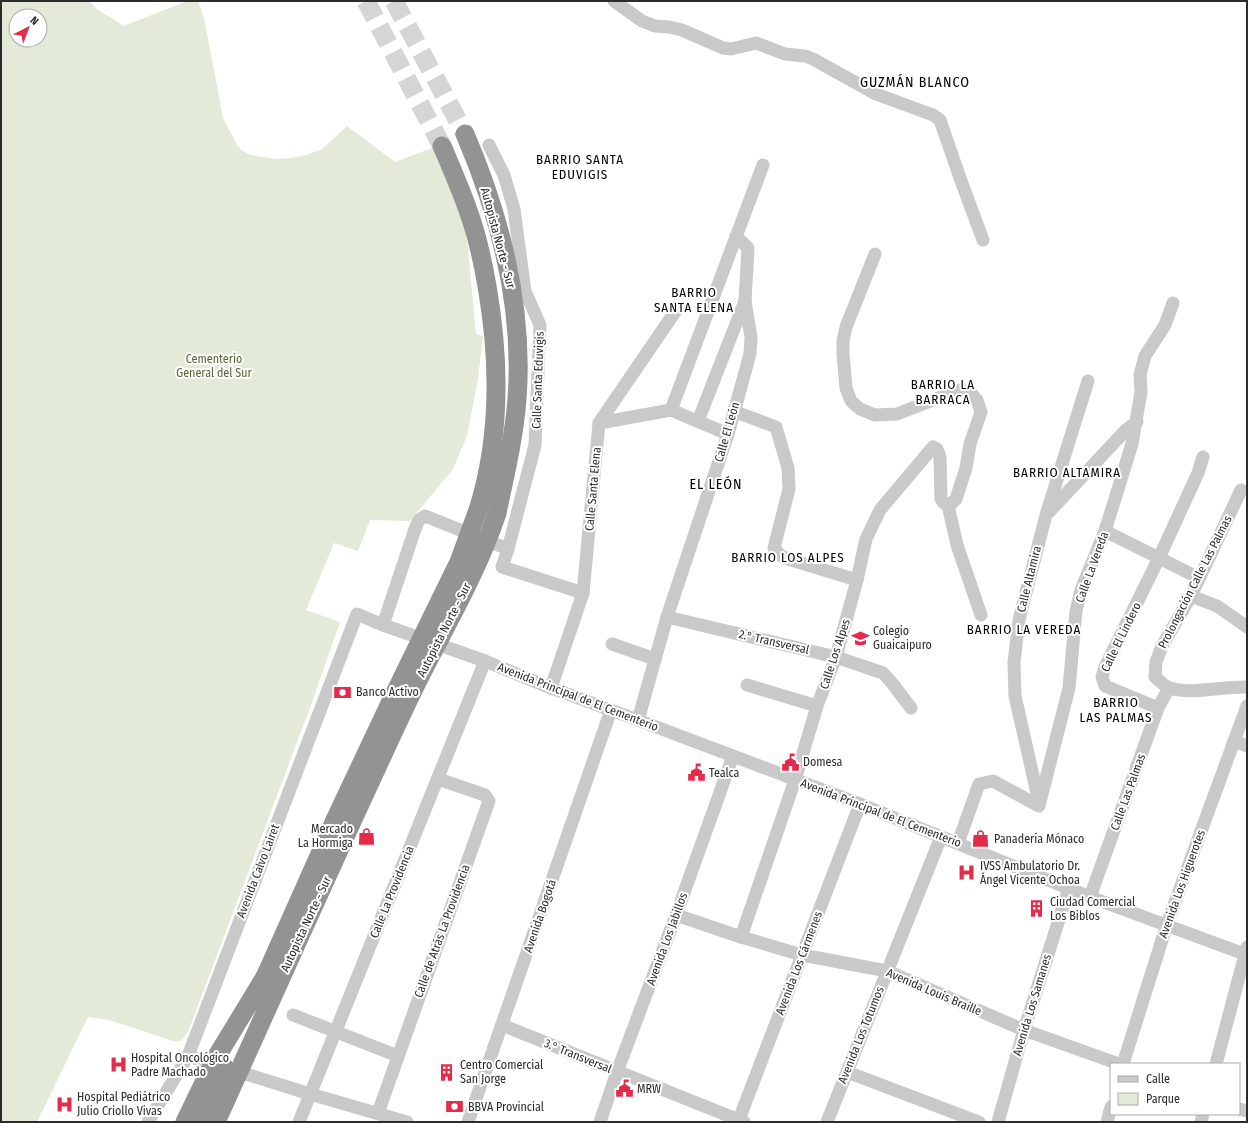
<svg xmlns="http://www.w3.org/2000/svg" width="1248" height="1123" font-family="'Fira Sans Condensed',sans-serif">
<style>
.green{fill:#e3ead8;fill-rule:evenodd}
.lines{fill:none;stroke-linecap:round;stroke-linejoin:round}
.highway-tunnel{stroke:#d5d5d5;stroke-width:19;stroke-dasharray:19 10;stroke-linecap:butt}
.minor{stroke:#c9c9c9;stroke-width:13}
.highway{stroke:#939393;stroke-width:19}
.highway-bridge{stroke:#939393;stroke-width:19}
.labels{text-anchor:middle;stroke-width:4;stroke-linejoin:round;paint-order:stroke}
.street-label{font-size:12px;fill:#2c2c2c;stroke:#fff}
.park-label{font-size:12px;fill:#536739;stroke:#fff}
.poi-label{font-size:12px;fill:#2c2c2c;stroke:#fff;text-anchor:start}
.neighbourhood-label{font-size:13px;letter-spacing:1px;fill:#000;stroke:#fff}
.quarter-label{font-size:14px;letter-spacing:1px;fill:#000;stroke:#fff}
</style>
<rect width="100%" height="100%" fill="#fff"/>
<!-- green -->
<path class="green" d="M1,1H89L98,10L124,26L187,1H198L204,18L223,118L237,145L241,150L251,155L276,159L291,158L307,155L322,149L347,126L395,162L432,148L458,180L468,248L476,334L483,336L478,379L467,436L453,469L410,521L370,520L358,551L334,543L306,610L340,622L311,705L188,1032L181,1041L176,1042L109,1020L88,1017L37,1122H1ZM16,16H40V40H16Z"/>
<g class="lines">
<!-- highway-tunnel -->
<g class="highway-tunnel">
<path d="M366,1L442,146"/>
<path d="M394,1L465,134"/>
</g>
<!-- minor -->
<g class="minor">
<path d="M614,1L642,21L655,26L669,27L682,30L723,48L731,49L756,43L785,54L805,56L813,59L876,94L933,115L940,120L960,178L983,240"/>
<path d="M489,145L504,175L514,209L525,291L540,325L535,445L508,549L502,567L583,593"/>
<path d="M875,254L846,327L843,341V354L846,388L851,401L860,409L875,415L897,414L959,390L970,392L977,400L981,412L970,444L966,468L956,499L951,504L948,505"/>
<path d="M671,410L763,165"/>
<path d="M733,411L776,427L788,468L789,489L774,548L780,555L788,559L857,580"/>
<path d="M698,421L745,301"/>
<path d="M599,423L671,410L728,434"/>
<path d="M1241,490L1191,596L1162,646L1156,662L1155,677C1159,680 1165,687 1170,688C1191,695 1224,686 1247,687"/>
<path d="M948,505L957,545L981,615"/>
<path d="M1049,512L1126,430L1137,422"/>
<path d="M1105,531L1199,578"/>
<path d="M1191,596L1217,606L1247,627"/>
<path d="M667,617L836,657L883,673L892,683L911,708"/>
<path d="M383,625L415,529L419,520L425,516L508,549"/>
<path d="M612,644L655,659"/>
<path d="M747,685L817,706"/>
<path d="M551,688L583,593L599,423L677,309"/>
<path d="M1158,708L1105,686L1102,677L1105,667L1159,558L1198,473L1203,457"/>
<path d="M638,720L667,617L728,434L750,354L751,337L745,301L748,248L736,236"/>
<path d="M1234,741L1247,746"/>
<path d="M1039,802L1015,696L1014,662L1019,620L1046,515L1088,381"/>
<path d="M958,843L979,784L993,781L1039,806L1069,688L1076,611L1081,590L1105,531L1132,444L1141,392L1140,375L1145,356L1165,325L1173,303"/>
<path d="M1090,897L1158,708L1169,688"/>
<path d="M676,915L741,937L802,955L887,971L1024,1030L1119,1064"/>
<path d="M741,937L795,780L817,706L836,657L857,580L866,539L880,510L933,447L937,449L940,457L941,499L944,503L948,505"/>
<path d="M293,1015L398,1056"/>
<path d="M502,1025L744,1122"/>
<path d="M188,1056L310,1094L407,1122"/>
<path d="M1123,1064L1167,924L1247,706"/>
<path d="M1216,1064L1247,947"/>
<path d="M847,1072L979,1122"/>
<path d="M1239,1109L1247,1111"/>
<path d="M378,1113L489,801L485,795L438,779"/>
<path d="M148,1122L188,1056L357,614L383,625L485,661L551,688L638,720L860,804L1090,897L1247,955"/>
<path d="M299,1122L485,661"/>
<path d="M468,1122L611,710"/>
<path d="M600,1122L617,1072L676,915L733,756"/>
<path d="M738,1122L860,804"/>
<path d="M827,1122L941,837"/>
<path d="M998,1122L1024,1030L1069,888"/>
<path d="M1107,1122L1111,1107"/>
<path d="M1201,1122L1203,1114"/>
</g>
<!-- highway -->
<g class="highway">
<path d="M465,134C501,218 524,307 517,399C514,438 505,475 497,513"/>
<path d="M442,146C452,169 462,192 470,216C478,239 483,263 487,286C500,361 501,437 478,510"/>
<path d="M265,977L335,820"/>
</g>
<!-- highway-bridge -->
<g class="highway-bridge">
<path d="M335,820L393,697L459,562L478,510"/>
<path d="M185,1122L217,1056L265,977"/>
<path d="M201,1122L225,1068"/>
<path d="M216,1122C279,983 341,843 406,705C436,641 475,580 497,513"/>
</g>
</g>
<!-- icons -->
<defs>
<symbol id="school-bare" viewBox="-9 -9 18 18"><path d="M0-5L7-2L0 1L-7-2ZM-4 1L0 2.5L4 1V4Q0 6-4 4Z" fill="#e52b4b" stroke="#fff" stroke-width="2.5" paint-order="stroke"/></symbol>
<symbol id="bank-bare" viewBox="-9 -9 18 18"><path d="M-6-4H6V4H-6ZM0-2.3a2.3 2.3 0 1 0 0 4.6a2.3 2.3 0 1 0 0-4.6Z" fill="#e52b4b" stroke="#fff" stroke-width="2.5" paint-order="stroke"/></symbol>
<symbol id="civic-bare" viewBox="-9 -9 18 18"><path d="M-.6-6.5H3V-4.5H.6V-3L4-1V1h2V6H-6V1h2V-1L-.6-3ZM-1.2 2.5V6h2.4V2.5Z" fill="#e52b4b" stroke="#fff" stroke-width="2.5" paint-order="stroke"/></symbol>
<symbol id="shop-bare" viewBox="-9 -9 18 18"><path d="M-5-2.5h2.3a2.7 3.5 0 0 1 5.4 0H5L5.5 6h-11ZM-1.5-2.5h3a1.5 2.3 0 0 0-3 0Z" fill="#e52b4b" stroke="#fff" stroke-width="2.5" paint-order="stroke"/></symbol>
<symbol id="hospital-bare" viewBox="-9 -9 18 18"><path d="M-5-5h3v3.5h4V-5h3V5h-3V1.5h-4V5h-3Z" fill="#e52b4b" stroke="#fff" stroke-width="2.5" paint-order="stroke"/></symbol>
<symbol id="building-bare" viewBox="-9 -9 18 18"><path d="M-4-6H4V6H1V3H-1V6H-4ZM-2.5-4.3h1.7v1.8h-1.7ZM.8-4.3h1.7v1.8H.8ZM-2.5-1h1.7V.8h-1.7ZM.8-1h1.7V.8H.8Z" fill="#e52b4b" stroke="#fff" stroke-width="2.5" paint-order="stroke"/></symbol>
</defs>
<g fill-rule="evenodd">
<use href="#school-bare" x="848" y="626" width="25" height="25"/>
<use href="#bank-bare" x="330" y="680" width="25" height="25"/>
<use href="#civic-bare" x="778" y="750" width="25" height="25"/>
<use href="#civic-bare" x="684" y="760" width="25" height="25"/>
<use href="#shop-bare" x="354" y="824" width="25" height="25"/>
<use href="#shop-bare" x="968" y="826" width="25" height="25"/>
<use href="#hospital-bare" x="954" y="860" width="25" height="25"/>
<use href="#building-bare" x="1024" y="896" width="25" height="25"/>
<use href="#hospital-bare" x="106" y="1052" width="25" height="25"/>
<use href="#building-bare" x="434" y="1060" width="25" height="25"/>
<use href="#civic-bare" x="612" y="1076" width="25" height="25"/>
<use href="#hospital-bare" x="52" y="1092" width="25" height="25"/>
<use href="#bank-bare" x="442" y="1094" width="25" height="25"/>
</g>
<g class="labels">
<!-- street labels -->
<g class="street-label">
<text transform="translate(498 238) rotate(75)" y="4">Autopista Norte - Sur</text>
<text transform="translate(538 380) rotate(-88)" y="4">Calle Santa Eduvigis</text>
<text transform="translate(727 432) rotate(-74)" y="4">Calle El León</text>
<text transform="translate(593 489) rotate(-85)" y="4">Calle Santa Elena</text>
<text transform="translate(1092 567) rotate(-70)" y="4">Calle La Vereda</text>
<text transform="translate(1029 579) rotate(-76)" y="4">Calle Altamira</text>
<text transform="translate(1195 582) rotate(-63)" y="4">Prolongación Calle Las Palmas</text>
<text transform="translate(444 630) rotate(-63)" y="4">Autopista Norte - Sur</text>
<text transform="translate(1121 637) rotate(-64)" y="4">Calle El Lindero</text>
<text transform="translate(774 642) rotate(13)" y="4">2.° Transversal</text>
<text transform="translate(835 654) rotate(-72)" y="4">Calle Los Alpes</text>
<text transform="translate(578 697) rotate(21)" y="4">Avenida Principal de El Cementerio</text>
<text transform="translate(1128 792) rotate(-70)" y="4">Calle Las Palmas</text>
<text transform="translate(881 813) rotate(21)" y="4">Avenida Principal de El Cementerio</text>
<text transform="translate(258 871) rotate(-69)" y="4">Avenida Calvo Lairet</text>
<text transform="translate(1182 884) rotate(-70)" y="4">Avenida Los Higuerotes</text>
<text transform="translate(392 892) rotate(-68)" y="4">Calle La Providencia</text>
<text transform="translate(540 916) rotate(-71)" y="4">Avenida Bogotá</text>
<text transform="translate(306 924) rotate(-65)" y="4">Autopista Norte - Sur</text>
<text transform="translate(442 931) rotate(-70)" y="4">Calle de Atrás La Providencia</text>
<text transform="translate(667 939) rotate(-70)" y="4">Avenida Los Jabillos</text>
<text transform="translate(799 963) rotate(-69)" y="4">Avenida Los Cármenes</text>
<text transform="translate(934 992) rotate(23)" y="4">Avenida Louis Braille</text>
<text transform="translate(1032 1005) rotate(-73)" y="4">Avenida Los Samanes</text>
<text transform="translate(861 1035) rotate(-68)" y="4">Avenida Los Totumos</text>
<text transform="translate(578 1056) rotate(22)" y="4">3.° Transversal</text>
</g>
<!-- park labels -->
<g class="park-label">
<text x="214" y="363">Cementerio<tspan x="214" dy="14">General del Sur</tspan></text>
</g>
<!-- poi labels -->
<g class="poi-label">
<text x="873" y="635">Colegio<tspan x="873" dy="14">Guaicaipuro</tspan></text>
<text x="356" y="696">Banco Activo</text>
<text x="803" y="766">Domesa</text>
<text x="709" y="777">Tealca</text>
<text x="353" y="833" text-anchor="end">Mercado<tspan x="353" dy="14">La Hormiga</tspan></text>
<text x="994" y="843">Panadería Mónaco</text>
<text x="980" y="870">IVSS Ambulatorio Dr.<tspan x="980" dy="14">Ángel Vicente Ochoa</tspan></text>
<text x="1050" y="906">Ciudad Comercial<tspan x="1050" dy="14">Los Biblos</tspan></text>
<text x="131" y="1062">Hospital Oncológico<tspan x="131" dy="14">Padre Machado</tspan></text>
<text x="460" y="1069">Centro Comercial<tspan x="460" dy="14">San Jorge</tspan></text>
<text x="637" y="1093">MRW</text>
<text x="77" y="1101">Hospital Pediátrico<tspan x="77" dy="14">Julio Criollo Vivas</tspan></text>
<text x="468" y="1111">BBVA Provincial</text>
</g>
<!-- neighbourhood labels -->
<g class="neighbourhood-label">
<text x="580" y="164">BARRIO SANTA<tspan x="580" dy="15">EDUVIGIS</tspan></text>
<text x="694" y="297">BARRIO<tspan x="694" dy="15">SANTA ELENA</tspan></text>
<text x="943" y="389">BARRIO LA<tspan x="943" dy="15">BARRACA</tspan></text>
<text x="1067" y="477">BARRIO ALTAMIRA</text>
<text x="788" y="562">BARRIO LOS ALPES</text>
<text x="1024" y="634">BARRIO LA VEREDA</text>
<text x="1116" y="707">BARRIO<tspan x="1116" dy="15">LAS PALMAS</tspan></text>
</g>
<!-- quarter labels -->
<g class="quarter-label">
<text x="915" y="87">GUZMÁN BLANCO</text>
<text x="716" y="489">EL LEÓN</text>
</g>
</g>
<!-- border -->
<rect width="1248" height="1123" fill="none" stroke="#2c2c2c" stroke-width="4"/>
<!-- legend -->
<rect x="1110" y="1063" width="130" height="52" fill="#ffffff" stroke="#ababab"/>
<rect x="1118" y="1076" width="20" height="6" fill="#c9c9c9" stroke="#ababab"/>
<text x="1146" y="1083" font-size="12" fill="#2c2c2c">Calle</text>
<rect x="1118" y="1093" width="20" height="12" fill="#e3ead8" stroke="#ababab"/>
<text x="1146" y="1103" font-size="12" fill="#2c2c2c">Parque</text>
<!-- north arrow -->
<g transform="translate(28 28) rotate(42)"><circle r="19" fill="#ffffff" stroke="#ababab"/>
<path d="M0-3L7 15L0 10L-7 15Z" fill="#e52b4b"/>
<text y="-6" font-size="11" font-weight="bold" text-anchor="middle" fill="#2c2c2c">N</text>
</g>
</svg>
